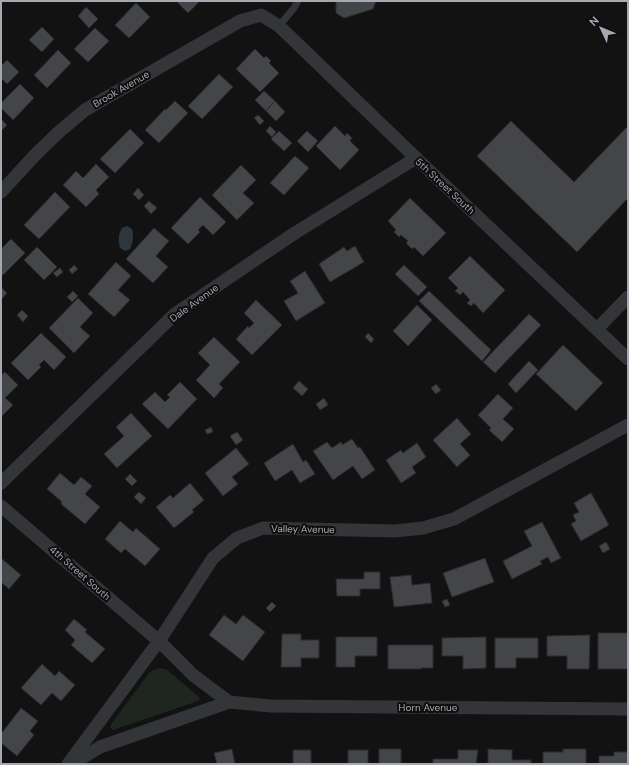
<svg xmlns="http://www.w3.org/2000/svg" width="629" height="765" viewBox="0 0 629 765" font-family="'DM Sans',sans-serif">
<rect width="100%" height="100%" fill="#121213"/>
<!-- green -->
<path fill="#1f251f" d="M158,668L166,669L198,696L200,699L198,701L113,730L110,727L112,723L149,673L153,670Z"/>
<!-- water -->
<path fill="#2f373c" d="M127,226L132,229C134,236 133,242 130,249L125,251L120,248C118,241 118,235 122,228Z"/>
<!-- building -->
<g fill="#444548" stroke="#2c2c2f">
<path d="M176,1H200L188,13Z"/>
<path d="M336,1H376L373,9L344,18L336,13Z"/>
<path d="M136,3L150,17L129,38L115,25Z"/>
<path d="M86,7L98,19L89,28L78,16Z"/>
<path d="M42,27L54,39L42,52L29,40Z"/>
<path d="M95,28L109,41L88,62L74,49Z"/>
<path d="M255,49L264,58L266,56L271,61L269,63L279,73L260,92L236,69Z"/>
<path d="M58,50L71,63L47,88L34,75Z"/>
<path d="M7,60L19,72L7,84L1,78V66Z"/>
<path d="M219,74L233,87L202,119L188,106Z"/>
<path d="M20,84L34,98L13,120L1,108V103Z"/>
<path d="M264,91L275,101L266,111L255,100Z"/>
<path d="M175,101L188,113L159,143L145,130L165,109L166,110Z"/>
<path d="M275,101L285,112L276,121L266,111Z"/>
<path d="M258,115L264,121L260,125L254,118Z"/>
<path d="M1,119L7,125L1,131Z"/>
<path d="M511,121L574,182L628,126V198L577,252L477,156Z"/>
<path d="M270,126L276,132L272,137L266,131Z"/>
<path d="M335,126L345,136L347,133L352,138L350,141L359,150L340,170L316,146Z"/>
<path d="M130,129L144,143L115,173L100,159Z"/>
<path d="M279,131L292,143L284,151L271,139Z"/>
<path d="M307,131L318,141L308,152L297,141Z"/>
<path d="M295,156L309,168L284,195L270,183Z"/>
<path d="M96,164L109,177L96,190L99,194L86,207L63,185L76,171L83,178Z"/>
<path d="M241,165L256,180L243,193L254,203L237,220L212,195Z"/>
<path d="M138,188L144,195L139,200L133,194Z"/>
<path d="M55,192L70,207L39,239L24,225Z"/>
<path d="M200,197L226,222L213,235L203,225L198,230L200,232L188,244L171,228Z"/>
<path d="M410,198L446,233L423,256L414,247L412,249L406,243L408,241L401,235L399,237L394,232L396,230L388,221Z"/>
<path d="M149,201L157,208L151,214L144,206Z"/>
<path d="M154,228L169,241L156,256L168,267L153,283L126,259Z"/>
<path d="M11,239L25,253L3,275L1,274V249Z"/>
<path d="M355,246L364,262L330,282L319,264L344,247L347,251Z"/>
<path d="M37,247L57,267L44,280L24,260Z"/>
<path d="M470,256L505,290L483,313L474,303L471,306L467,303L470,300L463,292L460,295L455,291L458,288L448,278Z"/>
<path d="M116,262L131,276L118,290L130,300L114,317L88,294Z"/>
<path d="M74,265L78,269L72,274L69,270Z"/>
<path d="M404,265L427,287L418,296L395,274Z"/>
<path d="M60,268L63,272L57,277L53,273Z"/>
<path d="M305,271L325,303L296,321L284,301L298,293L290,281Z"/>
<path d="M1,287L7,293L1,300Z"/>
<path d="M73,291L78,296L72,302L67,297Z"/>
<path d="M429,291L491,350L482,361L419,301Z"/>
<path d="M78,298L93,313L80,327L90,336L74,353L49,328Z"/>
<path d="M256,300L282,325L252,355L236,339L248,326L249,328L254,323L244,313Z"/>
<path d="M417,305L432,320L408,346L393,331Z"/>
<path d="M22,310L28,316L23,322L17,315Z"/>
<path d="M529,314L541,325L495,373L483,362Z"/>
<path d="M41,333L66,357L54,370L44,360L39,365L41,367L28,380L11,363Z"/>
<path d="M368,333L374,339L371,343L365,337Z"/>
<path d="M214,337L240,362L219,384L223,388L214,398L196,380L210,365L198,353Z"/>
<path d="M563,345L603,383L576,411L536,374Z"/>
<path d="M529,361L538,370L516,393L508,384Z"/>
<path d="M5,372L18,385L5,398L13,405L1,417V375Z"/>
<path d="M299,381L308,389L302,396L293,388Z"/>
<path d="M180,382L197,399L168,429L142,404L155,392L165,402L170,397L167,395Z"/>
<path d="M436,384L441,390L436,394L431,388Z"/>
<path d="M498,394L513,408L503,419L514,429L502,442L489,430L491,428L478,415Z"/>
<path d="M324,398L328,405L320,410L316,404Z"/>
<path d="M131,413L152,436L117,468L104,454L124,436L116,427Z"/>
<path d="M457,418L471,434L460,444L470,455L457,467L433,440Z"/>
<path d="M211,427L213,432L207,434L205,430Z"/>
<path d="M237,432L243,440L236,445L230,436Z"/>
<path d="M352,439L358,448L360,447L375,470L362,479L353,466L333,480L313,451L327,442L332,448L341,442L342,445Z"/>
<path d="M417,443L426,457L412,467L416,473L401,483L386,460L401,450L403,453Z"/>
<path d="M293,444L303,462L306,460L315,474L300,483L292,470L275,481L264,463Z"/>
<path d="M236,448L249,464L232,477L238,484L223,496L205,473Z"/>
<path d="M60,473L74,485L81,477L92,486L85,494L100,507L85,524L61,504L62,502L47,489Z"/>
<path d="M130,474L137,481L132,486L125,479Z"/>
<path d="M190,483L204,500L192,510L194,512L174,528L156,507L170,495L173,498Z"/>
<path d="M139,492L146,498L141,504L134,497Z"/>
<path d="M591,493L609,525L581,541L571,524L576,521L573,515L579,512L574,503Z"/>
<path d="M120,521L133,532L136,528L160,549L145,566L125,549L121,553L105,539Z"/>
<path d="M542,522L561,558L551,563L548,557L540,561L542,564L512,579L503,561L532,546L524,531Z"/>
<path d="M606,542L610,549L603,553L599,546Z"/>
<path d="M1,558L21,575L9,589L1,582Z"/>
<path d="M485,558L494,582L452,597L443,573Z"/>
<path d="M364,572H380V589H360V596H337L336,579H364Z"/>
<path d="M411,575L412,585L430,583L432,603L394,607L390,577Z"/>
<path d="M447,599L450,605L445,607L442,601Z"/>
<path d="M272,602L276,606L270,612L266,608Z"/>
<path d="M224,615L236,624L243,615L265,632L243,661L209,635Z"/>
<path d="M74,619L87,630L85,632L105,649L92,663L71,645L75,640L65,630Z"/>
<rect x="598" y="633" width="30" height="36"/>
<path d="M282,634H301V640H319V658H301V667H281Z"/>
<path d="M590,635L589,669H567V656H547V636Z"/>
<path d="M336,637H377V656H355V667H336Z"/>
<path d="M486,637V668L463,669V656H442V638Z"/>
<path d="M495,638H538V658H516V668H495Z"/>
<path d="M388,645H433V668H421V669H388Z"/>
<path d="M42,664L55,676L59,671L75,685L61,701L52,693L41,705L21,688Z"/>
<path d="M21,708L38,721L30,731L34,735L17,756L1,743V734Z"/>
<path d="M232,749L235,764H217L214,753Z"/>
<path d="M379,749H401V763L422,764H379Z"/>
<path d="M488,749L512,750V760H531V764H488Z"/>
<path d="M563,749H586V764H543V752H563Z"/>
<path d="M293,750H311V764H274H293Z"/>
<rect x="348" y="750" width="20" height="14"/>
<path d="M458,750H478L476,764H433V759H458Z"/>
<path d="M614,752H628V764H599V756H614Z"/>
</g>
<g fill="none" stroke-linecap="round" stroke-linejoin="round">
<!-- service -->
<path stroke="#333538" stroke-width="7" d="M279,26L294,8L298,1"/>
<!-- minor -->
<g stroke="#333538" stroke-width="13">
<path d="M1,192L35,155L60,131L85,110L240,21L261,15L279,26L416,158L628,359"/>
<path d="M597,329L628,297"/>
<path d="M1,483L175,314L295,233L416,158"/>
<path d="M1,506L159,641L193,675L229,702"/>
<path d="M68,764L159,641L213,558L237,538L263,528L395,531L423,528L454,519L628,425"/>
<path d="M72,764L100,747L229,702L271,706L628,709"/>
</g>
</g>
<g text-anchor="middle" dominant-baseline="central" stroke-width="4" stroke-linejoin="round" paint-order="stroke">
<!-- street labels -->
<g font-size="10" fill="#a5aab2" stroke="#0d0d0e">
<text transform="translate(121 89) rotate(-30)">Brook Avenue</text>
<text transform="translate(445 186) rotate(43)">5th Street South</text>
<text transform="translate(194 303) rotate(-36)">Dale Avenue</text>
<text transform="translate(303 529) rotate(1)">Valley Avenue</text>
<text transform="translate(80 573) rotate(41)">4th Street South</text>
<text x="428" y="707">Horn Avenue</text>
</g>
</g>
<!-- border -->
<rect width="629" height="765" fill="none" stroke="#a5aab2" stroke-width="4"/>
<!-- north arrow -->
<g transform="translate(601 28) rotate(314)" stroke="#0d0d0e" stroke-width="3" paint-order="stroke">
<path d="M0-3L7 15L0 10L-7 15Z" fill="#a5aab2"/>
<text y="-6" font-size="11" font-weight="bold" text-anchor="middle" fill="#a5aab2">N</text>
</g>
</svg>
